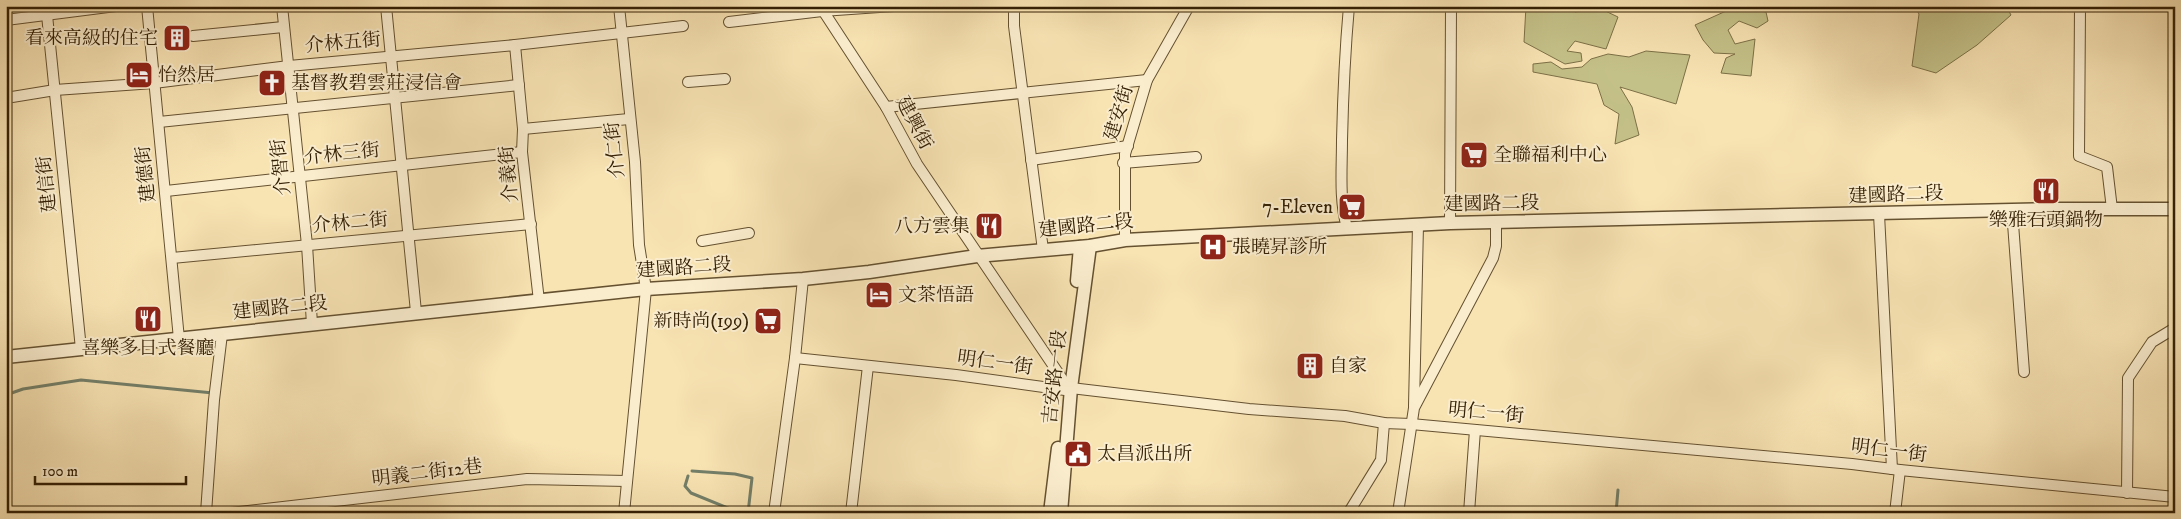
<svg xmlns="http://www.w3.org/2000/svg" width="2181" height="519" viewBox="0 0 2181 519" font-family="'IM FELL DW Pica','Noto Serif TC',serif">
<rect width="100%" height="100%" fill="#f8e3b3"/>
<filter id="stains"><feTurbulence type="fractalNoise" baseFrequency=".004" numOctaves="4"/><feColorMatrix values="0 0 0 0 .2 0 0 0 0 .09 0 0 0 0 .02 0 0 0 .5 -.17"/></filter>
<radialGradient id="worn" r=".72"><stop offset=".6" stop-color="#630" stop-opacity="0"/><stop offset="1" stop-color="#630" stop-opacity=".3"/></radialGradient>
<!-- green -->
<g fill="#c4c188" stroke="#7c7046">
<path d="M1526,6H1582L1575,12L1599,8L1618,17L1606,49L1575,41L1567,51L1581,53L1582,61L1565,64L1524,42Z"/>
<path d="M1914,6H2006L2011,15L1977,45L1936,73L1912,66L1919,14Z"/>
<path d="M1735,7L1766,12L1768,21L1757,28L1739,21L1728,30L1735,44L1755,39L1751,76L1721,73L1726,58L1735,54L1714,53L1703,40L1695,25Z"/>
<path d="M1646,51L1690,55L1676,104L1620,87L1632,107L1639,135L1615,144L1619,114L1604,105L1597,84L1533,72V64L1551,62L1562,69L1582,67L1591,59L1608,54L1629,57Z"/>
</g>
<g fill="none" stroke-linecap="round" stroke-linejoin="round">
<!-- stream -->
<g stroke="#737f69" stroke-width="3">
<path d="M6,395L23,389L81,380L213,393"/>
<path d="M692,471L735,474L752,478L748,513"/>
<path d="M688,476L685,486L691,493L740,513"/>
<path d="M1616,513L1618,490"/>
</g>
<defs>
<g id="minor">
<path d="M147,6L179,339"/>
<path d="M282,6L307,245L312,324"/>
<path d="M386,6L416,312"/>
<path d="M619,6L635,162L639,245L646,289L624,513"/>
<path d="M820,6L886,107L917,164L1065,383"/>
<path d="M1014,6V26L1043,250"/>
<path d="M2080,6L2079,156L2107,167L2112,209"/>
<path d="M47,15L81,349"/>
<path d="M6,20L116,6"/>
<path d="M729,22L822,11L894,6"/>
<path d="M193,36L283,27"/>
<path d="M515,45L523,129L522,152L539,301"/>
<path d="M688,82L725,79"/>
<path d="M6,98L55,90L154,83L289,66L515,45L683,26"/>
<path d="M886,107L1147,80"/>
<path d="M159,122L519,85"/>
<path d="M523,129L629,119"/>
<path d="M1031,160L1128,146"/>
<path d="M1123,163L1196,157"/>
<path d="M166,191L522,152"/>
<path d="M2012,210L2024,372"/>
<path d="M1879,214L1892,469"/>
<path d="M1450,223L1451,6"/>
<path d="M1347,228C1339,200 1342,169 1342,140C1343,95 1345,51 1349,6"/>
<path d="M1125,240V154L1147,80L1189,6"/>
<path d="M702,241L749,233"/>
<path d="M172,258L531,224"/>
<path d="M795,358L956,375L1065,390L1071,388L1249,409L1345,416L1384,423L1411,424L1852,464L1900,470L2175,497"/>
<path d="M1414,406L1418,225"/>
<path d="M2127,493L2128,378L2152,342L2175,328"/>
<path d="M1349,512L1381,460L1384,423"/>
<path d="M206,513L214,400L222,334"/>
<path d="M231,513L527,479L627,481"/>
<path d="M774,513L795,358L803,279"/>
<path d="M851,513L868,366"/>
<path d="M1398,513L1414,408L1493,258L1496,246V223"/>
<path d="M1469,513L1475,430"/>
<path d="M1895,513L1900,470"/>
</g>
<g id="tertiary">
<path d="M1077,281L1080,247"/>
<path d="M6,357L646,289L803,279L869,272L977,256L1090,246L1125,240L1450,223L2052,209H2175"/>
<path d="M1050,513L1058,448"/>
<path d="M1061,513L1071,388L1090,246"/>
</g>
</defs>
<!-- minor casing -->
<use href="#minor" stroke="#655130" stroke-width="12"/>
<!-- tertiary casing -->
<use href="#tertiary" stroke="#655130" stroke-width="15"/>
<!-- minor -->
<use href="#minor" stroke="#faedce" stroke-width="10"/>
<!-- tertiary -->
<use href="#tertiary" stroke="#faedce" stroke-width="12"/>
</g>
<!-- icons -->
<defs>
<symbol id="building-square" viewBox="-11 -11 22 22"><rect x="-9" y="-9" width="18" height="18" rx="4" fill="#8f2418" stroke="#faedce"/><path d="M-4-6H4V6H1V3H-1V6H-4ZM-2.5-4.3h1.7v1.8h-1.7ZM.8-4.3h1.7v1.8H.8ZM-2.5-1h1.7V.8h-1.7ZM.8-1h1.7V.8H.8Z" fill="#fff"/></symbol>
<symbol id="hotel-square" viewBox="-11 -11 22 22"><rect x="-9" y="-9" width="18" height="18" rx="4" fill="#8f2418" stroke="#faedce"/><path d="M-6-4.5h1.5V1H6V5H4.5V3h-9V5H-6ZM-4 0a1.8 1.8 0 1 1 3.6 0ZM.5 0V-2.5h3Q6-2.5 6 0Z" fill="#fff"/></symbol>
<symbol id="church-square" viewBox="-11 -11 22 22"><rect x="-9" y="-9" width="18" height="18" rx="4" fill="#8f2418" stroke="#faedce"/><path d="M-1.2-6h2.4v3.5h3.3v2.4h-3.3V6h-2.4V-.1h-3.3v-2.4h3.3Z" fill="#fff"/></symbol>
<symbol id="supermarket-square" viewBox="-11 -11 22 22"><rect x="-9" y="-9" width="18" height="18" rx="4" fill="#8f2418" stroke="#faedce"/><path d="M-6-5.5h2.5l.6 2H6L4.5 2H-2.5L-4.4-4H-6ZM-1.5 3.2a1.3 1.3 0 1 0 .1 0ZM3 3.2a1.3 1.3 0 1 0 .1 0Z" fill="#fff"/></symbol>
<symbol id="restaurant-square" viewBox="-11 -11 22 22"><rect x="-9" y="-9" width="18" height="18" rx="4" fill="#8f2418" stroke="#faedce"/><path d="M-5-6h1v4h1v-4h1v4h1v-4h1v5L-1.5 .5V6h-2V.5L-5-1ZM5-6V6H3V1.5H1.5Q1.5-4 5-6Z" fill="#fff"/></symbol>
<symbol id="hospital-square" viewBox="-11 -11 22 22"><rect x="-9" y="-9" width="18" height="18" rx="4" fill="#8f2418" stroke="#faedce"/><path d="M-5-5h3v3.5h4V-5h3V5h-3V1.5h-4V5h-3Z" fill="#fff"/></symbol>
<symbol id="civic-square" viewBox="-11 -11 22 22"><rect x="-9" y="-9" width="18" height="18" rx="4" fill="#8f2418" stroke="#faedce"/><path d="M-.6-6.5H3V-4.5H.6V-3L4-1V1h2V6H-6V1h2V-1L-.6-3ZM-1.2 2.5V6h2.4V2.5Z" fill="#fff"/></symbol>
</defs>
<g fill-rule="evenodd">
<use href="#building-square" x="161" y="22" width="32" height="32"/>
<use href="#hotel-square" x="123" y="59" width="32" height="32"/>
<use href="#church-square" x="256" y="67" width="32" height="32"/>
<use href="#supermarket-square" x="1458" y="139" width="32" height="32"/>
<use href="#restaurant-square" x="2030" y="175" width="32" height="32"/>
<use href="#supermarket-square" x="1336" y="191" width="32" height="32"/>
<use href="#restaurant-square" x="973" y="210" width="32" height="32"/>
<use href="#hospital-square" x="1197" y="231" width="32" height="32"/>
<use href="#hotel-square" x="863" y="279" width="32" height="32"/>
<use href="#restaurant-square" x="132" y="303" width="32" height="32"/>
<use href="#supermarket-square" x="752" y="305" width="32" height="32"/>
<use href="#building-square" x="1294" y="350" width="32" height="32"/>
<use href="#civic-square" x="1062" y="438" width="32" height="32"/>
</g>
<g text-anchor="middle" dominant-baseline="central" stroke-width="4" stroke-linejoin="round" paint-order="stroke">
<!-- poi labels -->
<g font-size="19" fill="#342005" stroke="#faedce" text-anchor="start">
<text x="158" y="38" text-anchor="end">看來高級的住宅</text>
<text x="158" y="75">怡然居</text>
<text x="291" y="83">基督教碧雲莊浸信會</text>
<text x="1493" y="155">全聯福利中心</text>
<text x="1333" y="207" text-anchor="end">7-Eleven</text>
<text x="2046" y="220" text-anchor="middle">樂雅石頭鍋物</text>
<text x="970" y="226" text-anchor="end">八方雲集</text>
<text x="1232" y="247">張曉昇診所</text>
<text x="898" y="295">文茶悟語</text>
<text x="749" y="321" text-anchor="end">新時尚(199)</text>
<text x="148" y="348" text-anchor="middle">喜樂多日式餐廳</text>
<text x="1329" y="366">自家</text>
<text x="1097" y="454">太昌派出所</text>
</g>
<!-- street labels -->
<g font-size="19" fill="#342005" stroke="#faedce">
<text transform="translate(343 43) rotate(-5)">介林五街</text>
<text transform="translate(1119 113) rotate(-73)">建安街</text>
<text transform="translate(914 123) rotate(62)">建興街</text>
<text transform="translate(615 150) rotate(-96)">介仁街</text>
<text transform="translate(342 154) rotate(-6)">介林三街</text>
<text transform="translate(281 167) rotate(-96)">介智街</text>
<text transform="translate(146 174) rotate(-96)">建德街</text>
<text transform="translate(509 174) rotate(-95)">介義街</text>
<text transform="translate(47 184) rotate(-96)">建信街</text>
<text transform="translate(1896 195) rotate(-2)">建國路二段</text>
<text transform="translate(1492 204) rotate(-1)">建國路二段</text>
<text transform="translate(350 223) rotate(-5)">介林二街</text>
<text transform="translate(1086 226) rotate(-6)">建國路二段</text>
<text transform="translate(684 268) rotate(-4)">建國路二段</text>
<text transform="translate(280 308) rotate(-6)">建國路二段</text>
<text transform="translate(995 363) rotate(8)">明仁一街</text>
<text transform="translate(1055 377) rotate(-84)">吉安路一段</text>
<text transform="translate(1486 413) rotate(5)">明仁一街</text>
<text transform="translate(1889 451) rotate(7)">明仁一街</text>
<text transform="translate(427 473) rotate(-7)">明義二街12巷</text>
</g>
</g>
<!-- margin -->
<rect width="2181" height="519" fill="none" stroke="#f8e3b3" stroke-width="25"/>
<rect x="8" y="8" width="2166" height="504" fill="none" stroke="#342005" stroke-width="2.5"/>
<rect x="12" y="12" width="2156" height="494" fill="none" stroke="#342005"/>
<!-- scale -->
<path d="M35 476v8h151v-8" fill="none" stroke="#342005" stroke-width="2.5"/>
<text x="42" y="476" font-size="15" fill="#342005" stroke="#faedce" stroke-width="4" paint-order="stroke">100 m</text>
<rect width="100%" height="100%" filter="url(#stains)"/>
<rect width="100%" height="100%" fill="url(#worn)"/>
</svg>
